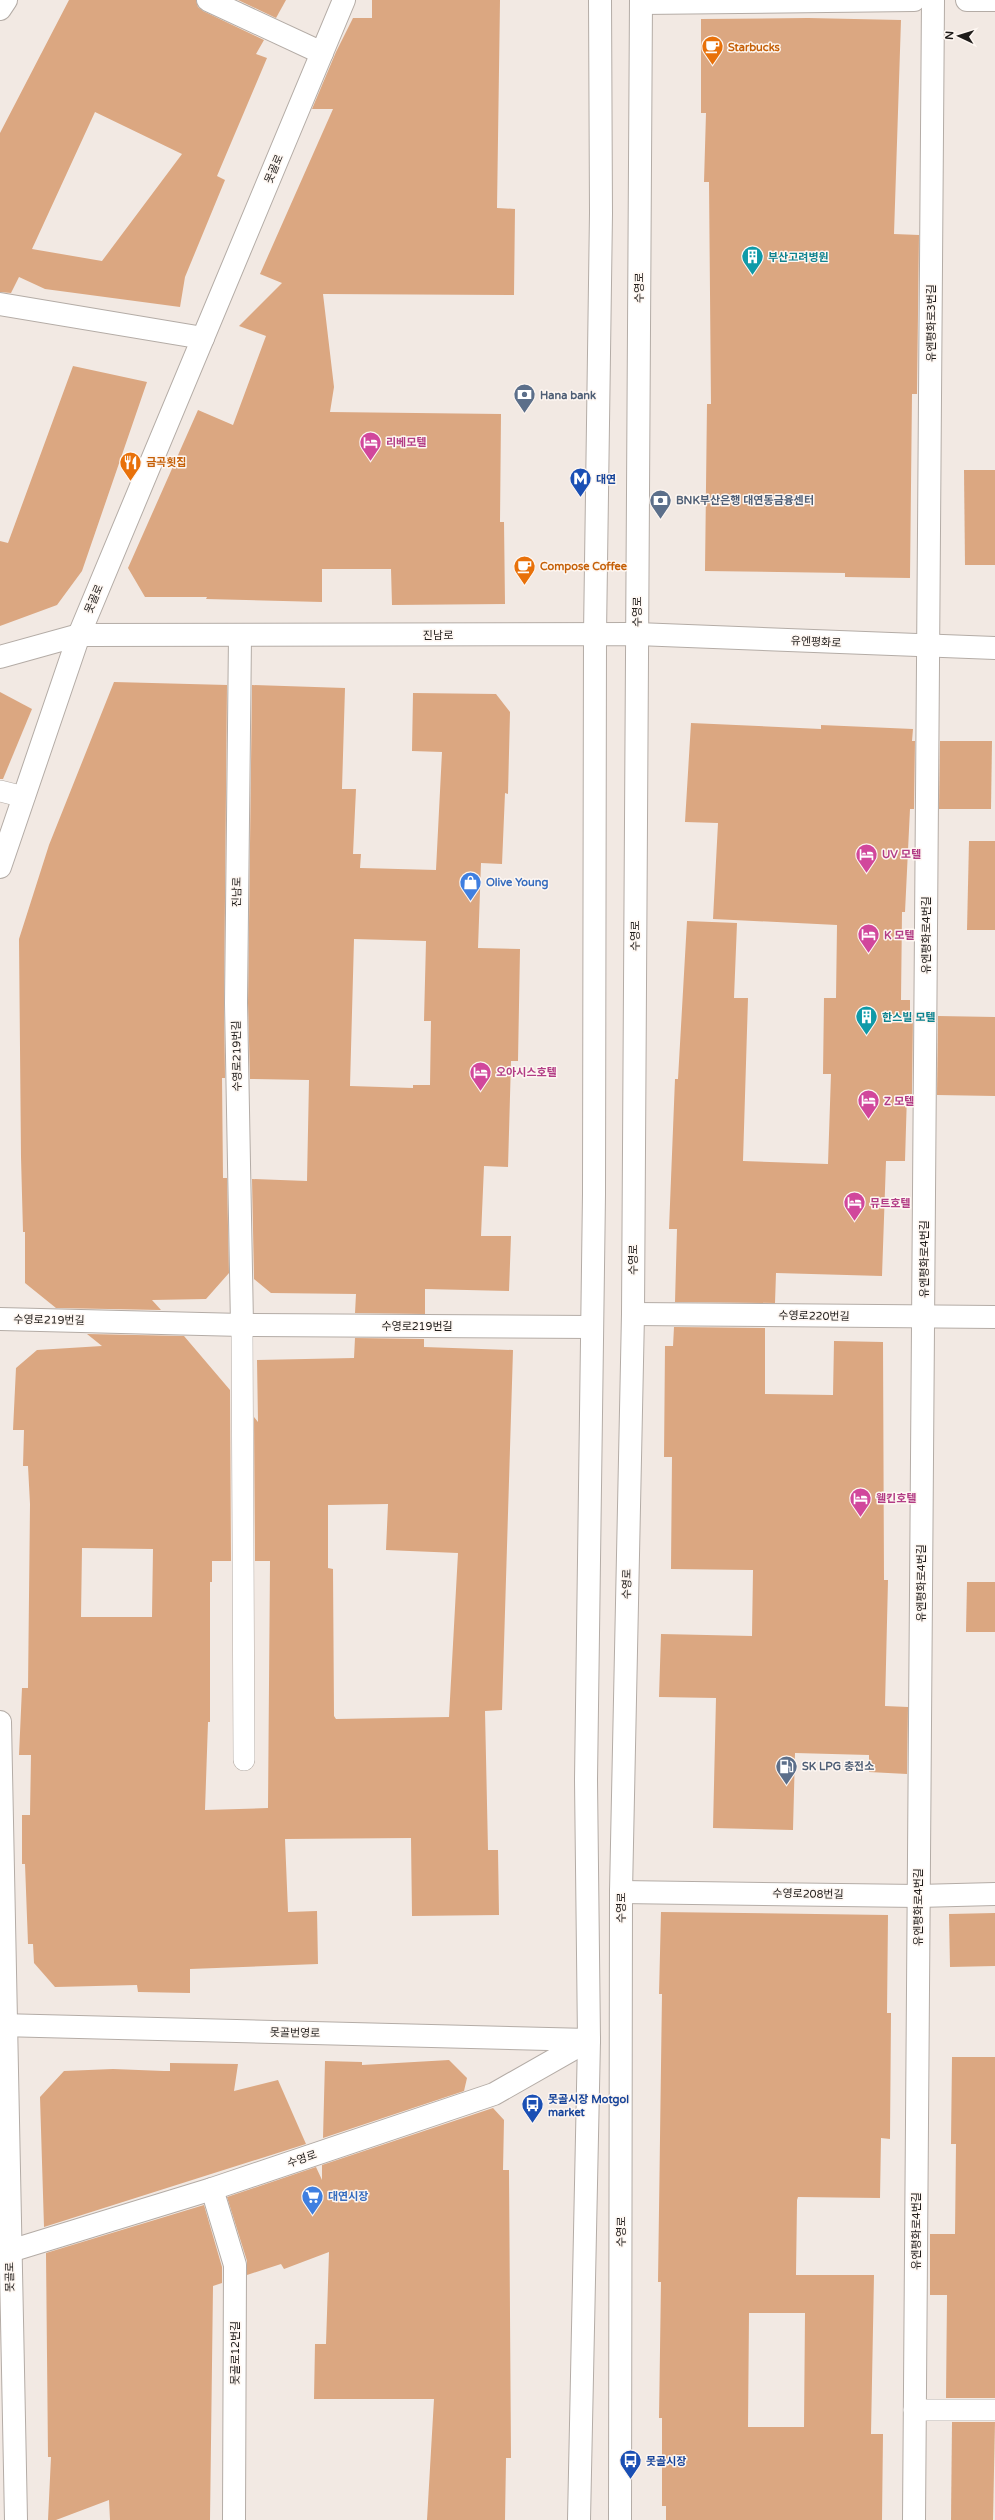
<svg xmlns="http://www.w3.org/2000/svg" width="995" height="2520" viewBox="0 0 995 2520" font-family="'Varela Round','Noto Sans KR',sans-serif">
<rect width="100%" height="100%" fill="#f2e9e3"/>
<!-- building -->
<g fill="#dba781" fill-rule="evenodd">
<path d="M69,0H196L198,7L203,11L264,40L256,54L267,58L217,176L225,180L185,277L180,307L45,289L19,277L11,293L0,292V133ZM95,112L182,154L102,261L32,249Z"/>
<path d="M238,0H286L276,18Z"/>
<path d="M372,0H500L497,208L515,209L514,295L323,294L334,387L330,412L501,414L500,522H504L505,604L392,605L391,569H322V602L206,599L207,597H145L128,568L198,410L233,425L266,336L239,326L282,283L260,274L333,109H312L336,52L353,18H372Z"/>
<path d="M808,18L901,20L894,234L919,235L917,394H912L910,578L845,577V573L705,571L707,404H711L709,182H704L706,113H701V19Z"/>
<path d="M73,366L147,382L82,571L57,605L0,626V541L8,543Z"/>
<path d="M964,470H995V565H965Z"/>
<path d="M114,682L227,685L224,1003L225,1078H222L223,1178H227L229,1273L206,1299L152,1300L161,1310L56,1308L25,1283V1232H23L21,1157L19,939L49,845Z"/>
<path d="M252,685L345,688L342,789H356L353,854H361L360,868L436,870L442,752L412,751L413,693L496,694L510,712L508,794L505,793L502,864L481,863L478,948L520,949L518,1061H511L508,1167L484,1166L481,1236H511L509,1291L425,1289V1314L355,1313L356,1294L271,1293L254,1279L252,1179L307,1181L309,1080L250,1079L248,1003ZM354,939L426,941L424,1021H431L430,1085H413V1088L350,1086Z"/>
<path d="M0,692L32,709L3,779H0Z"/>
<path d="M691,723L821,729V725L913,729L912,741H915L914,809H910L905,912H902L901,1000H910V1015H913L912,1094H907L905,1161H886L882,1276L776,1273L775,1303L675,1302L677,1229H669L675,1079H678L687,921L737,923L734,998H748L743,1161L828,1164L831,1074H823L824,998H836L837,925L713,919L718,823L685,822Z"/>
<path d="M940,741H992L991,809H939Z"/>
<path d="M969,841H995V930H967Z"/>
<path d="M938,1016L995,1017V1096L937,1095Z"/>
<path d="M674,1327L765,1328V1394L833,1395L834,1341L883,1342L884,1580H888L885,1706L908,1707L907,1774L869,1772V1755L795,1753L793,1830L713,1828L716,1698L659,1697L661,1634L752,1636L753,1570L671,1569L672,1457H664L665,1346H673Z"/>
<path d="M87,1334L184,1336L230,1390L231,1561H212V1582H210V1722H208L205,1810L268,1808L270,1561H255L254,1417L258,1422L257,1360L354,1358L355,1338L424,1339V1347L513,1350L502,1710L485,1711L488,1850H498L499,1915L412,1916L411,1838L285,1839L288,1912L317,1911L318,1964L190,1969V1993L138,1992L137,1985L55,1987L34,1963L33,1944H28L25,1864H22V1815H30L31,1755H19L22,1688H28L30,1504L28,1466H23L24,1430H13L16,1368L37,1350L102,1346ZM388,1504L386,1550L458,1553L449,1717L336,1719L334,1716L333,1569L328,1568V1505ZM82,1548L153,1549L152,1617H81Z"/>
<path d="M967,1582H995V1632H966Z"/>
<path d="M661,1912L888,1915L887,2013H891L890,2139L881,2138L880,2198L798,2197L797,2200L796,2275H874L871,2434H883L882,2520H666V2506H662V2418H659L661,2282H658L662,1994H659ZM749,2313H805L804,2427H748Z"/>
<path d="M995,1913V1966L950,1967L949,1914Z"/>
<path d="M952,2057H995V2398H946L947,2295H930V2234H955L956,2144H951Z"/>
<path d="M449,2060L467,2078L464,2091L323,2138L325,2061L362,2062V2065Z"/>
<path d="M170,2063L238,2064L234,2091L278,2080L306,2144L44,2227L40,2097L64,2071L113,2069L164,2071H170Z"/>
<path d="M493,2108L504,2120L503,2170H509L511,2458H506L505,2520H427L434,2399H314L315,2344H326L329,2252L284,2269L281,2264L247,2275V2261L227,2197L316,2167L322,2180V2165Z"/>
<path d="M204,2205L222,2267V2283L213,2286L210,2520H110L109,2500L56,2520H48L51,2457H48L46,2253Z"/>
<path d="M952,2422H995L993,2520H951Z"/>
</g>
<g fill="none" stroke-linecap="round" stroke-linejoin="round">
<defs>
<g id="lane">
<path d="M0,791L24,797"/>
<path d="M242,1325L244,1760"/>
<path d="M914,2410H995"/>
</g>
<g id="street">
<path d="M208,0L322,53"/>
<path d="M967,0H995"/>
<path d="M641,3L914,0"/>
<path d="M0,9L6,0"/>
<path d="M0,304L203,338"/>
<path d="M240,636L236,1003L242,1325"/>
<path d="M633,1314L995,1317"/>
<path d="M0,1319L242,1325L592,1327"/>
<path d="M621,1892L918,1896L995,1894"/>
<path d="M212,2189L235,2265L234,2520"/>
<path d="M10,2251L212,2189L494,2094L589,2040"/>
<path d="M914,2520L933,0"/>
</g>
<g id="secondary">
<path d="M0,657L79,635L637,634L995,648"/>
<path d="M0,867L79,635L344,0"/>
<path d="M0,1722L16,2520"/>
<path d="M0,2025L589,2040"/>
<path d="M579,2520L589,2040L586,1780L594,1194L595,634L601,213L600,0"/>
<path d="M620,2520L621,1892L633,1314L641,0"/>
</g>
</defs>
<!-- lane casing -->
<use href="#lane" stroke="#b4aca6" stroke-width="22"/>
<!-- street casing -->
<use href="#street" stroke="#b4aca6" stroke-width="24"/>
<!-- secondary casing -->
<use href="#secondary" stroke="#b4aca6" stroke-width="24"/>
<!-- lane -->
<use href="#lane" stroke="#fff" stroke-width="21"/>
<!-- street -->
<use href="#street" stroke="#fff" stroke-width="22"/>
<!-- secondary -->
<use href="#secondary" stroke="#fff" stroke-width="22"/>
</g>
<!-- icons -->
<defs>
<symbol id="cafe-pin" viewBox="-11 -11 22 30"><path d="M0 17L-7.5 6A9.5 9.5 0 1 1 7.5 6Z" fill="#e8710a" stroke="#fef7f2"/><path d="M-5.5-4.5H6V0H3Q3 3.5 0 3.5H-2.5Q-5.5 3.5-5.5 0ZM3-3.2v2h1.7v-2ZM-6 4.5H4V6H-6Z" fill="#fff"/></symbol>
<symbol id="building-pin" viewBox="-11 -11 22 30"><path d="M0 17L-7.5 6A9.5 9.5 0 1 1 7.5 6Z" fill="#0f9aa8" stroke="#fef7f2"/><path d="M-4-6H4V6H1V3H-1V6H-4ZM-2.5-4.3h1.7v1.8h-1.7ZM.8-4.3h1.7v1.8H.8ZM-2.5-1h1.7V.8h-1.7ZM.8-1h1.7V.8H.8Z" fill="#fff"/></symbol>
<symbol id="bank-pin" viewBox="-11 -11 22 30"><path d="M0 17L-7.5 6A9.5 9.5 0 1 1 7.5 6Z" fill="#5c6f8a" stroke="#fef7f2"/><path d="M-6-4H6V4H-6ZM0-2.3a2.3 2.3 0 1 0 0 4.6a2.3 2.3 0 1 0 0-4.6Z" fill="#fff"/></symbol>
<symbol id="hotel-pin" viewBox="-11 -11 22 30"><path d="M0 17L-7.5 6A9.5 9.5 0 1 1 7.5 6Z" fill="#d1479c" stroke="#fef7f2"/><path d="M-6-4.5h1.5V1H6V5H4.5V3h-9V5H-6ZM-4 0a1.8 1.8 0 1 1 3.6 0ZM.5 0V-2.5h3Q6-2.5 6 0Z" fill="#fff"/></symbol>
<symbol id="restaurant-pin" viewBox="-11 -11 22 30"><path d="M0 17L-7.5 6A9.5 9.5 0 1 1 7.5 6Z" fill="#e8710a" stroke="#fef7f2"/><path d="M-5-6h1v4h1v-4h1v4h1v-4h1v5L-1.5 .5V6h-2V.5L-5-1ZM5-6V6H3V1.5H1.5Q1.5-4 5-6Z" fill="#fff"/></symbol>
<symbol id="metro-pin" viewBox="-11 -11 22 30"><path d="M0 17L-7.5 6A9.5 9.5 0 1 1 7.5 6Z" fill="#1a4fb4" stroke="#fef7f2"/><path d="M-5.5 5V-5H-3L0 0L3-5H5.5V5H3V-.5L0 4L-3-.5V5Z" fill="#fff"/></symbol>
<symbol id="shop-pin" viewBox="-11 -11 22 30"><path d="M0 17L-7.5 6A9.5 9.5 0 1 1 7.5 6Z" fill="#3f7fe0" stroke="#fef7f2"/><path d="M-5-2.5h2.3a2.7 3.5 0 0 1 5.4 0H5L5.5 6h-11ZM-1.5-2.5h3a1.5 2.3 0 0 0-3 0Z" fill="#fff"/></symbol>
<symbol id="fuel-pin" viewBox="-11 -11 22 30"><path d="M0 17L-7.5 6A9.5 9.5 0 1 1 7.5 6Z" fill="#5c6f8a" stroke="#fef7f2"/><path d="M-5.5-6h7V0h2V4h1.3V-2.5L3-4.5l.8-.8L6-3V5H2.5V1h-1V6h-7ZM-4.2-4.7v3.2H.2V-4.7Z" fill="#fff"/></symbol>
<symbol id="bus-pin" viewBox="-11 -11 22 30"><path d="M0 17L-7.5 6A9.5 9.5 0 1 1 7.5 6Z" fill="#1a4fb4" stroke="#fef7f2"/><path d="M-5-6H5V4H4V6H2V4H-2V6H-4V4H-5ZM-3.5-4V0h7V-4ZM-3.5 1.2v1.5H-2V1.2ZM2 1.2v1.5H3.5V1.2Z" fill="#fff"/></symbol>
<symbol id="supermarket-pin" viewBox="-11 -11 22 30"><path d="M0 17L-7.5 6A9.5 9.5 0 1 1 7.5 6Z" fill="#3f7fe0" stroke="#fef7f2"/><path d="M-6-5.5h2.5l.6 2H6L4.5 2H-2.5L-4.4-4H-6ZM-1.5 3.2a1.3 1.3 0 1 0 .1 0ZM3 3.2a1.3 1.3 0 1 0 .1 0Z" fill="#fff"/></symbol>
</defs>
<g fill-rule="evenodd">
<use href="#cafe-pin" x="700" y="34" width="25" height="34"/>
<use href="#building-pin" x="740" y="244" width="25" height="34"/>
<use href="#bank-pin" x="512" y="382" width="25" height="34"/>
<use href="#hotel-pin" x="358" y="430" width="25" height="34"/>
<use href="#restaurant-pin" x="118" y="450" width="25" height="34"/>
<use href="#metro-pin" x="568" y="466" width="25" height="34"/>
<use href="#bank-pin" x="648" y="488" width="25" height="34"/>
<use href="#cafe-pin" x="512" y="554" width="25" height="34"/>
<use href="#hotel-pin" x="854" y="842" width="25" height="34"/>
<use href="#shop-pin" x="458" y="870" width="25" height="34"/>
<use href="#hotel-pin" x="856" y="922" width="25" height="34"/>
<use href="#building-pin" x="854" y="1004" width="25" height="34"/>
<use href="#hotel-pin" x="468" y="1060" width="25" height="34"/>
<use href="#hotel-pin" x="856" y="1088" width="25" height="34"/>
<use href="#hotel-pin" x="842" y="1190" width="25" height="34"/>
<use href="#hotel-pin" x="848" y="1486" width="25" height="34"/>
<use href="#fuel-pin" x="774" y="1754" width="25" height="34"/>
<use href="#bus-pin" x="520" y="2092" width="25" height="34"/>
<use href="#supermarket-pin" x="300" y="2184" width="25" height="34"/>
<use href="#bus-pin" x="618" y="2448" width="25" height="34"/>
</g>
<g text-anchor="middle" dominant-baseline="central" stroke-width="3" stroke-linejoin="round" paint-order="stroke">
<!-- food labels -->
<g font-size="11" font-weight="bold" fill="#c56008" stroke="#fef7f2" text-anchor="start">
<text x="728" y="47">Starbucks</text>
<text x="146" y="462">금곡횟집</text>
<text x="540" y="566">Compose Coffee</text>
</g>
<!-- street labels -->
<g font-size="11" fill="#1f1c1a" stroke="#fef7f2">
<text transform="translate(274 169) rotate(-67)">못골로</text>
<text transform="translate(639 288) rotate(-90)">수영로</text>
<text transform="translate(931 323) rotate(-90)">유엔평화로3번길</text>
<text transform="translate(94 599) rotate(-67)">못골로</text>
<text transform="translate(637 612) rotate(-90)">수영로</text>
<text x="438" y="635">진남로</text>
<text transform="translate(816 642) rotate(3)">유엔평화로</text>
<text transform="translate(237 892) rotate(-89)">진남로</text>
<text transform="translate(926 935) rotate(-90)">유엔평화로4번길</text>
<text transform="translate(635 936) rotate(-90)">수영로</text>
<text transform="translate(237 1056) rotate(-91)">수영로219번길</text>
<text transform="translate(924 1259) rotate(-90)">유엔평화로4번길</text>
<text transform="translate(633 1260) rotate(-90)">수영로</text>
<text transform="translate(814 1316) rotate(1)">수영로220번길</text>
<text transform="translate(49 1320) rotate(1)">수영로219번길</text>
<text x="417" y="1326">수영로219번길</text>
<text transform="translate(921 1583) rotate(-90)">유엔평화로4번길</text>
<text transform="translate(627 1584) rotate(-89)">수영로</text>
<text transform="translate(808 1894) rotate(1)">수영로208번길</text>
<text transform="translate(918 1907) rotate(-90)">유엔평화로4번길</text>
<text transform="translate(621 1908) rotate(-90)">수영로</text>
<text transform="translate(295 2033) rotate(1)">못골번영로</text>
<text transform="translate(302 2159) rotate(-19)">수영로</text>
<text transform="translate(916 2231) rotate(-90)">유엔평화로4번길</text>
<text transform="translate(621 2232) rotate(-90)">수영로</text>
<text transform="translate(10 2277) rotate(-91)">못골로</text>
<text transform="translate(235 2353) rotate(-90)">못골로12번길</text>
</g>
<!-- culture labels -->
<g font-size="11" font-weight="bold" fill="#0d838f" stroke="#fef7f2" text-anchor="start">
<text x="768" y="257">부산고려병원</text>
<text x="882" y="1017">한스빌 모텔</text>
</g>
<!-- service labels -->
<g font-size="11" font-weight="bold" fill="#4e5e75" stroke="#fef7f2" text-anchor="start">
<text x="540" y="395">Hana bank</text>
<text x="676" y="500">BNK부산은행 대연동금융센터</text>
<text x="802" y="1766">SK LPG 충전소</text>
</g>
<!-- hotel labels -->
<g font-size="11" font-weight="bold" fill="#b23c85" stroke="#fef7f2" text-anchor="start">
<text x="386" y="442">리베모텔</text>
<text x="882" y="854">UV 모텔</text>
<text x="884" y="935">K 모텔</text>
<text x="496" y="1072">오아시스호텔</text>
<text x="884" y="1101">Z 모텔</text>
<text x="870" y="1203">뮤트호텔</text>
<text x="876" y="1498">웰킨호텔</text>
</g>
<!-- transit labels -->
<g font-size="11" font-weight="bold" fill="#164399" stroke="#fef7f2" text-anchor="start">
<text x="596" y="479">대연</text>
<text x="548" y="2099">못골시장 Motgol<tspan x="548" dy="13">market</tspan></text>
<text x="646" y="2461">못골시장</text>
</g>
<!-- shop labels -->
<g font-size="11" font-weight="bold" fill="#366cbe" stroke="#fef7f2" text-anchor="start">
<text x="486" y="882">Olive Young</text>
<text x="328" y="2196">대연시장</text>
</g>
</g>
<!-- north arrow -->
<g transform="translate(959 36) rotate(274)" stroke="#fef7f2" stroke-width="3" paint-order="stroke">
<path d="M0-3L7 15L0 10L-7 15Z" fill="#1f1c1a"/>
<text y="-6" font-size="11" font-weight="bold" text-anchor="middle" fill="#1f1c1a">N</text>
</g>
</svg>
